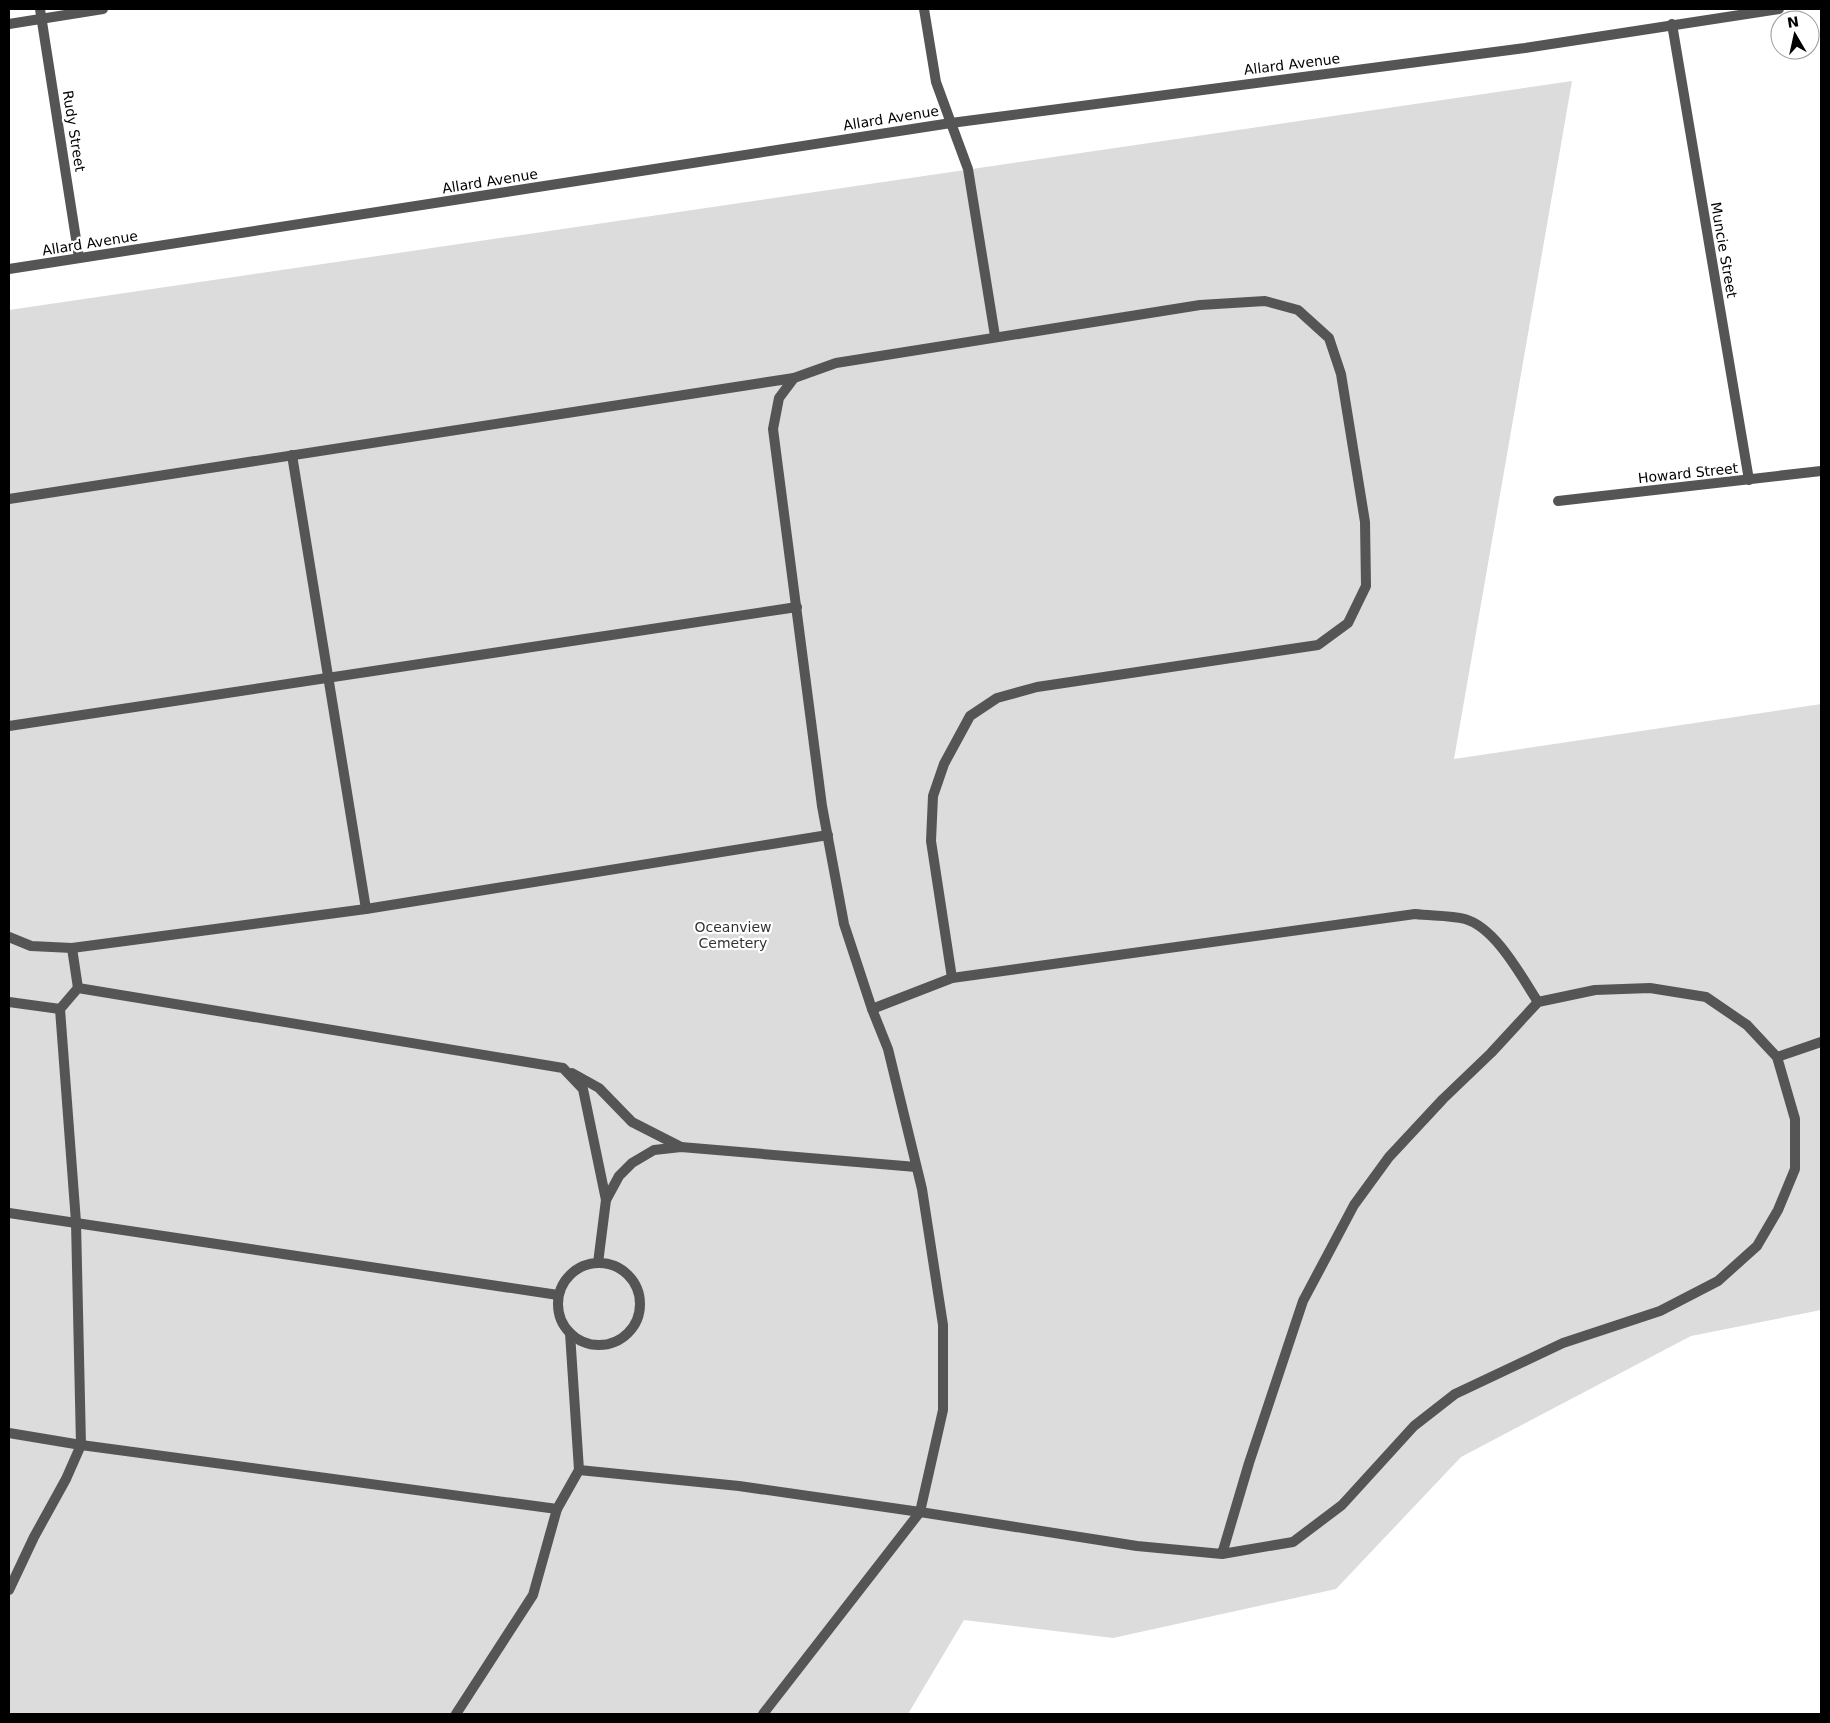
<svg xmlns="http://www.w3.org/2000/svg" width="1830" height="1723" viewBox="0 0 1830 1723" font-family="'DejaVu Sans',sans-serif">
<rect width="100%" height="100%" fill="#fff"/>
<!-- green -->
<path fill="#dcdcdc" d="M1572,81L1454,759L1821,704V1310L1691,1336L1461,1457L1336,1589L1113,1638L964,1620L908,1714H9V310Z"/>
<g fill="none" stroke-linecap="round" stroke-linejoin="round">
<!-- service -->
<g stroke="#555" stroke-width="10">
<path d="M9,24L103,9"/>
<path d="M951,123L968,169L995,336"/>
<path d="M292,455L366,909"/>
<path d="M9,499L794,378"/>
<path d="M9,726L797,607"/>
<path d="M9,937L31,946L72,948L366,909L828,835"/>
<path d="M72,948L78,988"/>
<path d="M9,1002L60,1009"/>
<path d="M872,1009L952,978L1415,914C1431,916 1450,915 1465,919C1496,928 1521,976 1538,1002"/>
<path d="M1777,1057L1821,1042"/>
<path d="M572,1073L599,1088L632,1122L681,1147"/>
<path d="M9,1213L558,1295"/>
<path d="M598,1263L606,1200L619,1176L632,1163L654,1150L681,1147L916,1167"/>
<circle cx="599" cy="1304" r="41"/>
<path d="M9,1433L81,1445L557,1509"/>
<path d="M579,1470L739,1486L920,1512L1137,1546L1222,1554L1293,1542L1342,1505L1414,1426L1455,1394L1563,1343L1660,1311L1718,1281L1757,1246L1778,1210L1795,1169V1119L1777,1057L1747,1025L1706,997L1650,988L1595,990L1538,1002L1491,1053L1443,1099L1389,1157L1354,1205L1303,1301L1249,1463L1222,1554"/>
<path d="M9,1590L34,1537L66,1479L81,1445L76,1222L60,1009L78,988L563,1068L583,1089L606,1200"/>
<path d="M456,1714L533,1595L557,1509L579,1470L570,1333"/>
<path d="M763,1714L920,1512L943,1410V1325L922,1189L888,1049L872,1009L844,924L822,806L773,429L779,398L794,378L836,363L1200,305L1265,301L1298,310L1329,338L1341,374L1365,522L1366,586L1348,623L1318,645L1037,687L997,698L970,716L944,764L933,796L931,841L952,978"/>
</g>
<!-- minor -->
<g stroke="#555" stroke-width="10">
<path d="M40,9L79,258"/>
<path d="M924,9L936,82L951,123"/>
<path d="M1672,24L1749,480"/>
<path d="M9,269L951,123L1525,48L1779,9"/>
<path d="M1558,501L1821,471"/>
</g>
</g>
<g text-anchor="middle" dominant-baseline="central" stroke-width="4.5" stroke-linejoin="round" paint-order="stroke">
<!-- street labels -->
<g font-size="14" fill="#000" stroke="#fff">
<text transform="translate(1292 64) rotate(-7)">Allard Avenue</text>
<text transform="translate(891 118) rotate(-9)">Allard Avenue</text>
<text transform="translate(74 131) rotate(81)">Rudy Street</text>
<text transform="translate(490 181) rotate(-9)">Allard Avenue</text>
<text transform="translate(90 243) rotate(-9)">Allard Avenue</text>
<text transform="translate(1724 250) rotate(80)">Muncie Street</text>
<text transform="translate(1688 473) rotate(-6)">Howard Street</text>
</g>
<!-- park labels -->
<g font-size="14" fill="#333" stroke="#fff">
<text x="733" y="927">Oceanview<tspan x="733" dy="16">Cemetery</tspan></text>
</g>
</g>
<!-- border -->
<rect width="1830" height="1723" fill="none" stroke="#000000" stroke-width="20"/>
<!-- north arrow -->
<g transform="translate(1795 35) rotate(351)"><circle r="24" fill="#ffffff" stroke="#999999"/>
<path d="M0-4L9 19L0 12L-9 19Z" fill="#000000"/>
<text y="-8" font-size="14" font-weight="bold" text-anchor="middle" fill="#000000">N</text>
</g>
</svg>
